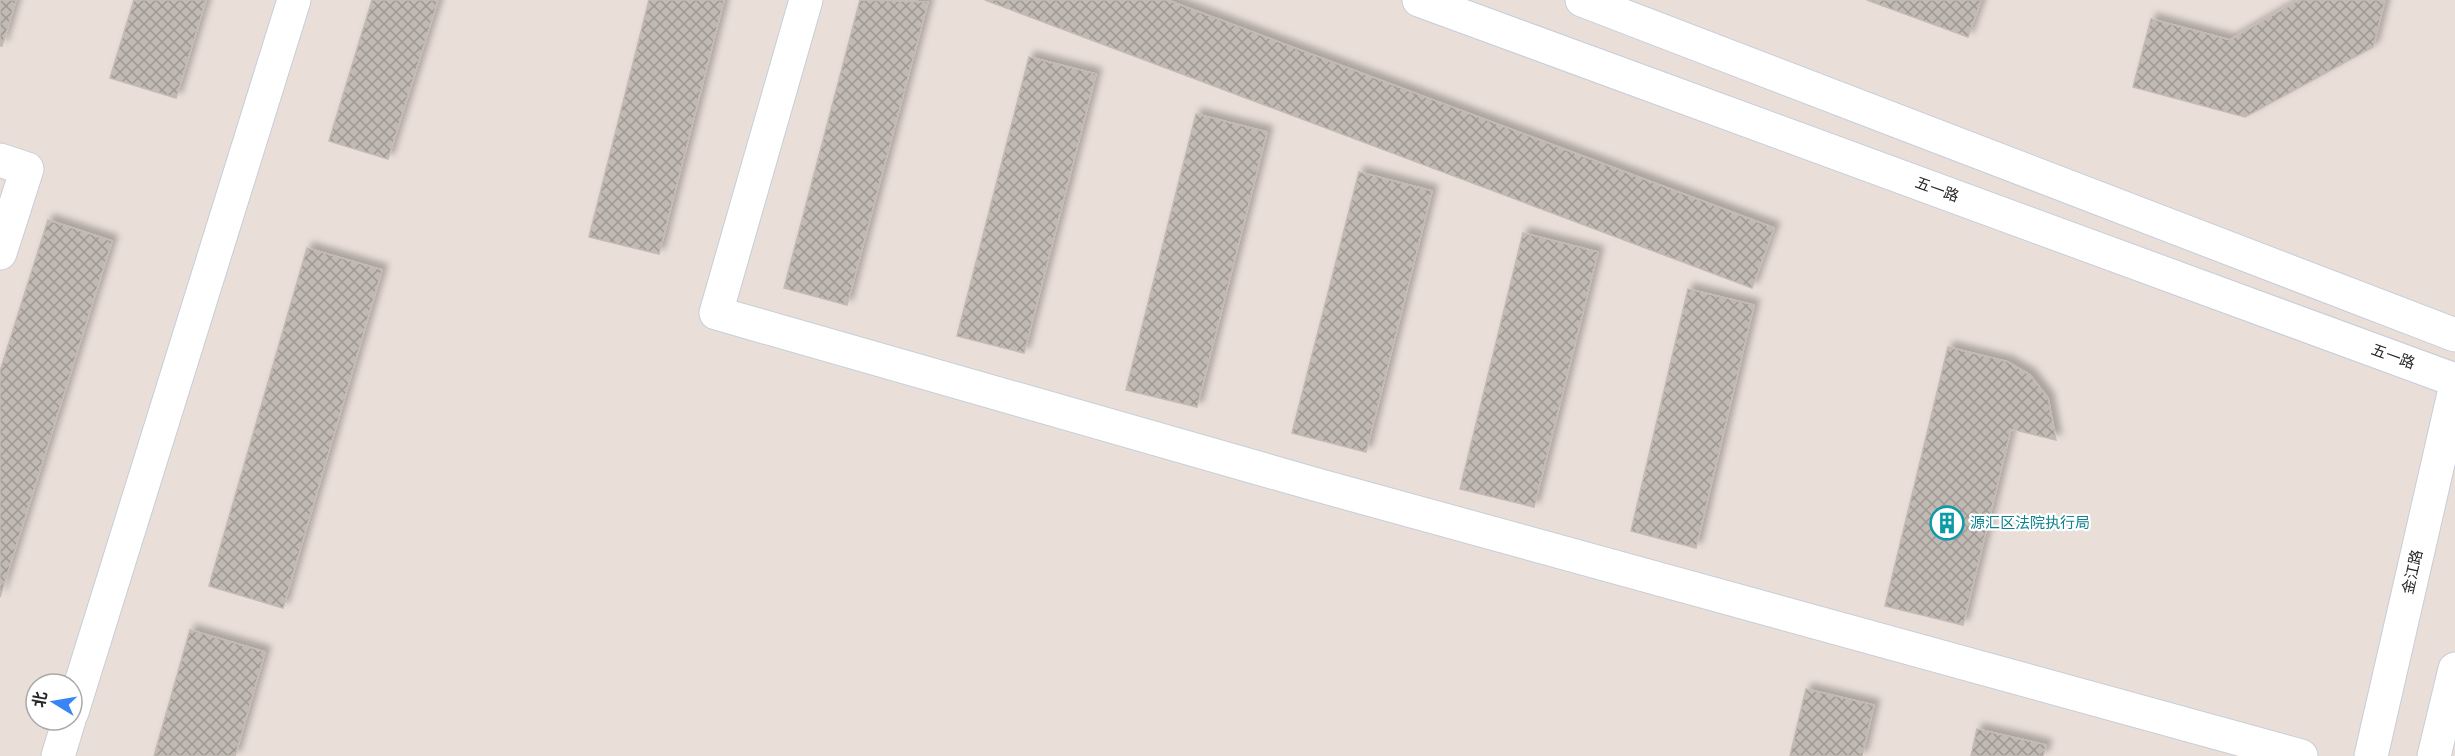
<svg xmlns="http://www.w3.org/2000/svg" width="2455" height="756" viewBox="0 0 2455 756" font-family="'Source Sans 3','Noto Sans SC',sans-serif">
<defs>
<pattern id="building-cross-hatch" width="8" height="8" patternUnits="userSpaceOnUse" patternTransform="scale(1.5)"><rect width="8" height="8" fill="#c1bab4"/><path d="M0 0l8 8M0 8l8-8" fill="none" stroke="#9d9792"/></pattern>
<filter id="shadow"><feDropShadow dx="5.5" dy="-5.5" stdDeviation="3" flood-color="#0004"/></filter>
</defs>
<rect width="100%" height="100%" fill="#e9ded8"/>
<!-- building -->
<g fill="url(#building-cross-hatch)" stroke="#c4bab2" stroke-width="1.5" filter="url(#shadow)">
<path d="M0,0H16L2,46H0Z"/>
<path d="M134,0H206L176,98L110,78Z"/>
<path d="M372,0H438L388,159L329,141Z"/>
<path d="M649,0H724L659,254L589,237Z"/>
<path d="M860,0L928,2L847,305L784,288Z"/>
<path d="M985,0H1167L1774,228L1752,288Z"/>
<path d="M1867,0H1981L1968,37Z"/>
<path d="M2299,0H2385L2373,47L2245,117L2133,87L2151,19L2230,40Z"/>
<path d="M1029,57L1096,74L1024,353L957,336Z"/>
<path d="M1196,114L1267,132L1197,407L1126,390Z"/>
<path d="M1359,172L1432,191L1366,452L1292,433Z"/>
<path d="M48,220L112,241L0,597V371Z"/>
<path d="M1523,233L1598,252L1534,507L1460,489Z"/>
<path d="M307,248L382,270L283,608L209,586Z"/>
<path d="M1688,289L1754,305L1696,548L1631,531Z"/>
<path d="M1948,347L2008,362L2030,375L2048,398L2056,440L2011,429L1963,625L1885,606Z"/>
<path d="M190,630L265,652L235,756H154Z"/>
<path d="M1806,689L1874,705L1862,756H1790Z"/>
<path d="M1977,729L2046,745L2043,756H1971Z"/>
</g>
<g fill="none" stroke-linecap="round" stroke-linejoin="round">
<defs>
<g id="minor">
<path d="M806,0L716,313L1314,484L2301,756"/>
<path d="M1419,0L2455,380"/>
<path d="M1582,0L2455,335"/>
<path d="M0,160L27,169L0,253"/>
<path d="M72,712L294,0"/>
<path d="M58,756L69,720"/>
<path d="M2371,756L2455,389"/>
<path d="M2434,756L2455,669"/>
</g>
</defs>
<!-- minor casing -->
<use href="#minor" stroke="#c6ced9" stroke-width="35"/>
<!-- minor -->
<use href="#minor" stroke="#fff" stroke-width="33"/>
</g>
<!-- icons -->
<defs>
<symbol id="building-ring" viewBox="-11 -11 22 22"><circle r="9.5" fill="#fff" stroke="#0f9aa8" stroke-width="1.5"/><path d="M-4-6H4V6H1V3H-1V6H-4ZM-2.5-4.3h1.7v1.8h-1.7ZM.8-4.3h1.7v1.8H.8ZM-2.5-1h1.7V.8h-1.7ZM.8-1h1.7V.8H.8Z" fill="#0f9aa8"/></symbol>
</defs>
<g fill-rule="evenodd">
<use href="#building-ring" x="1928" y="504" width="38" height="38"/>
</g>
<g text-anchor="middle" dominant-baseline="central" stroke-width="4.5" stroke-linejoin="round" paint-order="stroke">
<!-- street labels -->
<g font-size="15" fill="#272727" stroke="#fff">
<text transform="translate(1937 190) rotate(20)">五一路</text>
<text transform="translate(2393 357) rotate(20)">五一路</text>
<text transform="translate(2413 572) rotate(-77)">金江路</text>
</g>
<!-- culture labels -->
<g font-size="15" fill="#0d838f" stroke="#fff" text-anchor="start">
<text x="1970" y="523">源汇区法院执行局</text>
</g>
</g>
<!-- north arrow -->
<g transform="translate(54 702) rotate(281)"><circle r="28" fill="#ffffff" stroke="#a9a9a9" stroke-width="1.5"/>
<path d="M0-4.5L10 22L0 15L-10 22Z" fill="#3886f6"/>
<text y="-9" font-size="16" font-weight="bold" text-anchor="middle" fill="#272727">北</text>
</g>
</svg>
